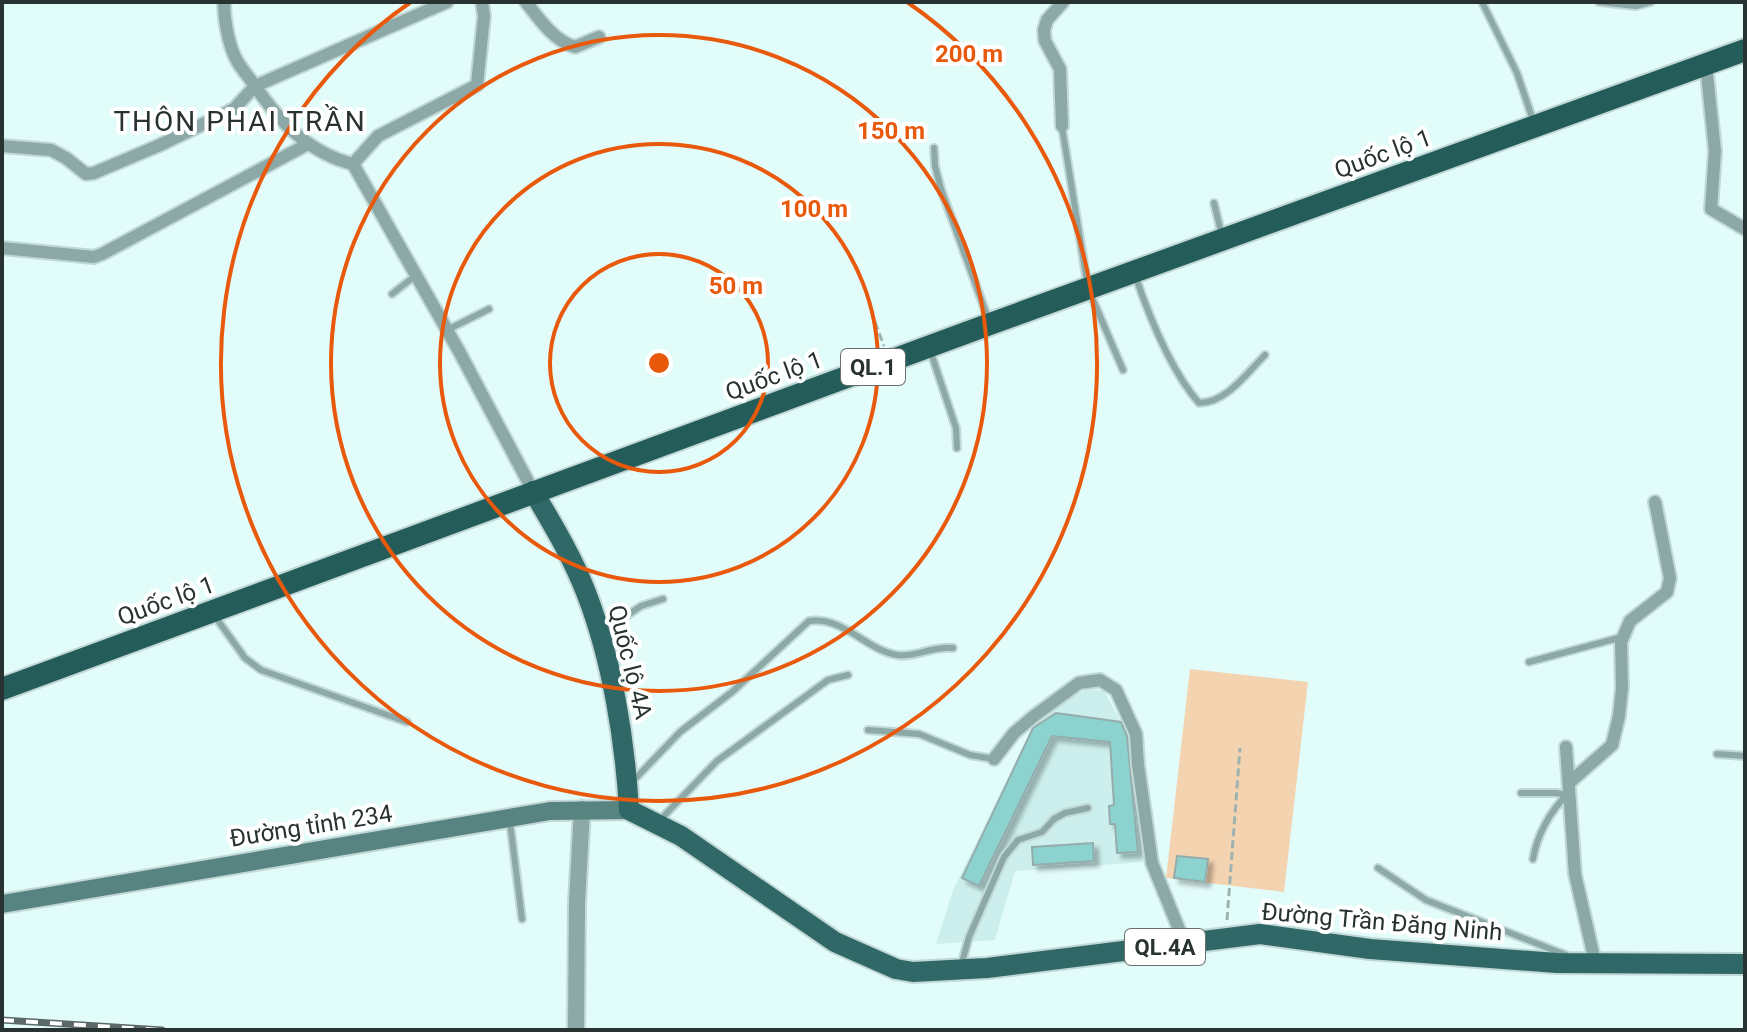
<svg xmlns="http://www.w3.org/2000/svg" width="1747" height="1032" viewBox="0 0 1747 1032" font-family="Roboto,sans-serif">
<defs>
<filter id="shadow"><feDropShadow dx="5" dy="5" stdDeviation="2" flood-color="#0004"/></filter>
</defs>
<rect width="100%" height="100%" fill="#e2fcfa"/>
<!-- built -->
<path fill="#ccefed" d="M1089,689L1104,691L1132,741L1143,862L1015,871L995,940L936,944L953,890L1035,722L1079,693Z"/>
<!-- green -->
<path fill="#f3d3b0" d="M1190,669L1308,682L1284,892L1166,878Z"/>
<!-- building -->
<g fill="#8cd3d0" stroke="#94acab" stroke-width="2" filter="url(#shadow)">
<path d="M1056,713L1121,722L1127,736L1138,852L1117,853L1115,824H1110L1109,806L1114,805L1110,742L1052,736L979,886L962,878L1033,728Z"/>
<path d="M1093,843L1094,861L1033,865L1032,847Z"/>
<path d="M1177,856L1208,859L1205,882L1174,878Z"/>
</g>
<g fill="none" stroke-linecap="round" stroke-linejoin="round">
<defs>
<g id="service">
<path d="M1482,2L1517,73L1534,123"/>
<path d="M1599,2L1636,6L1651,2"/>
<path d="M1062,127L1087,282"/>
<path d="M934,148L935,166L941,189L989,321"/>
<path d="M1214,203L1222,236"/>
<path d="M1135,275C1149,316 1171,371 1199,403C1226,403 1247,373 1265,355"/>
<path d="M1090,293L1123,370"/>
<path d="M392,294L415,276"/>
<path d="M447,330L489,309"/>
<path d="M930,350L956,428L957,448"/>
<path d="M214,615L245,658L261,670L407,722"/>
<path d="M603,632L641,606L663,599"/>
<path d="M1529,662L1622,637"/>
<path d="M868,730L919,734L970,755L994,759"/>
<path d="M1717,754L1745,756"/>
<path d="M633,781L680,732L732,692L809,621C843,616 866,650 897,655C914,658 932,646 953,648"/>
<path d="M1521,793H1556L1567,795"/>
<path d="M659,821L717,761L828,680L848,675"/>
<path d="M510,822L522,919"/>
<path d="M1533,859C1537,835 1550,811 1568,794"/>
<path d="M1378,868L1426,900L1566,955"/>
<path d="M961,966L969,937L1004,857L1018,840L1042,832L1054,819L1065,813L1088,808"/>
</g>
<g id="minor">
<path d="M224,2C224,19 228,42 235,57C239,66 247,75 253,83C278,120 308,153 353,164L460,353L533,491"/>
<path d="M526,2C539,19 554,41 575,47L599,37"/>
<path d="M1706,64L1715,151L1711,209L1745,229"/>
<path d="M1062,126L1060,69L1045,41L1044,30L1047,20L1063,2"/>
<path d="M2,146L51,150L66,158L86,174L94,173L160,145L234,109L255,86L447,2"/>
<path d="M353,164L378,136L477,85L484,16L482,2"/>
<path d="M2,248L94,257L102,254L308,144"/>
<path d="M1566,747L1575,874L1595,962"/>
<path d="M994,759L1014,733L1034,716L1079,683L1100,680L1116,690L1136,734L1138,765L1152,863L1185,944"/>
<path d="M1570,782L1612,745L1619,716L1622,688L1621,642L1630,621L1667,592L1670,578L1655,502"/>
</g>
<path id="tertiary" d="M576,1030L577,902L582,809"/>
<path id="secondary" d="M2,904L550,811L629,810"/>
<path id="primary" d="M533,491C553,525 573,558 587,595C612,660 625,740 629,810L681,836L835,942L896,969L913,972L987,968L1260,934L1370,949L1557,963L1745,964"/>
<path id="trunk" d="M2,689L990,324L1745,50"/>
</defs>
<!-- service casing -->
<use href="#service" stroke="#c1d8d6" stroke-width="10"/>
<!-- minor casing -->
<use href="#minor" stroke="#c1d8d6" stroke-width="16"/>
<!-- tertiary casing -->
<use href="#tertiary" stroke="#c1d8d6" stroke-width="20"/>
<!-- secondary casing -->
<use href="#secondary" stroke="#c1d8d6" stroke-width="22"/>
<!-- primary casing -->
<use href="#primary" stroke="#c1d8d6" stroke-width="24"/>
<!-- trunk casing -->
<use href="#trunk" stroke="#c1d8d6" stroke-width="26"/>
<!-- path -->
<g stroke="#9eb2b0" stroke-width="3" stroke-dasharray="8 4" stroke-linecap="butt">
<path d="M875,322L884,346"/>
<path d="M1227,920L1240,748"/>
</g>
<!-- service -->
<use href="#service" stroke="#8ca9a7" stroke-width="6"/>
<!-- minor -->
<use href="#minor" stroke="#8ca9a7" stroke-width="12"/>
<!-- tertiary -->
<use href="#tertiary" stroke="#8ca9a7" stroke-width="16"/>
<!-- secondary -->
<use href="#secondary" stroke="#578381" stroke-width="18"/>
<!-- primary -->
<use href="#primary" stroke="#2f6867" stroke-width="20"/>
<!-- trunk -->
<use href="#trunk" stroke="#245c5a" stroke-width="22"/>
<defs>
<path id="rail" d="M2,1020L162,1030"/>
</defs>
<!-- rail casing -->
<use href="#rail" stroke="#5a6867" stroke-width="7"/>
<!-- rail -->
<use href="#rail" stroke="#fff" stroke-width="4" stroke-dasharray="12" stroke-linecap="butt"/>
</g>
<!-- distance rings -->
<g fill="none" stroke="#e8590c" stroke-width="4">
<circle cx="659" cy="363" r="109"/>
<circle cx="659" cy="363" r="219"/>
<circle cx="659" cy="363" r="328"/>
<path d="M907 2A438 438 0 1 1 411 2"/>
</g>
<g text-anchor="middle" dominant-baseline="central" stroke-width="8" stroke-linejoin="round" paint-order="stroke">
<!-- shield labels -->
<g fill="#fff" stroke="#68706f" stroke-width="2">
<rect x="841" y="349" width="64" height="36" rx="6"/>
<rect x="1125" y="929" width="80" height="36" rx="6"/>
</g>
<g font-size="22" font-weight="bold" fill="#283231">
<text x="873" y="367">QL.1</text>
<text x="1165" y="947">QL.4A</text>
</g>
<!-- street labels -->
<g font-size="24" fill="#283231" stroke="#fff">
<text transform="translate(1383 154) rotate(-20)">Quốc lộ 1</text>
<text transform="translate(774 376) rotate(-20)">Quốc lộ 1</text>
<text transform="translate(166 601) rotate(-20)">Quốc lộ 1</text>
<text transform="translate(630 662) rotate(76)">Quốc lộ 4A</text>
<text transform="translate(311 826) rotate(-9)">Đường tỉnh 234</text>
<text transform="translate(1382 922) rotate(5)">Đường Trần Đăng Ninh</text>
</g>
<!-- quarter labels -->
<g font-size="28" letter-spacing="2" fill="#283231" stroke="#fff">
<text x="240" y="121">THÔN PHAI TRẦN</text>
</g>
</g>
<circle cx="659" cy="363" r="12" fill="#e8590c" stroke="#fff" stroke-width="4"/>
<g font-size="24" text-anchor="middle" font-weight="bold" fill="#e8590c" stroke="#fff" stroke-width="8" stroke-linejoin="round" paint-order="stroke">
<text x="969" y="62">200 m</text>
<text x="891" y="139">150 m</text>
<text x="814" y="217">100 m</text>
<text x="736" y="294">50 m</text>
</g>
<!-- border -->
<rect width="1747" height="1032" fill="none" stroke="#283231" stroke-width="8"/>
</svg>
